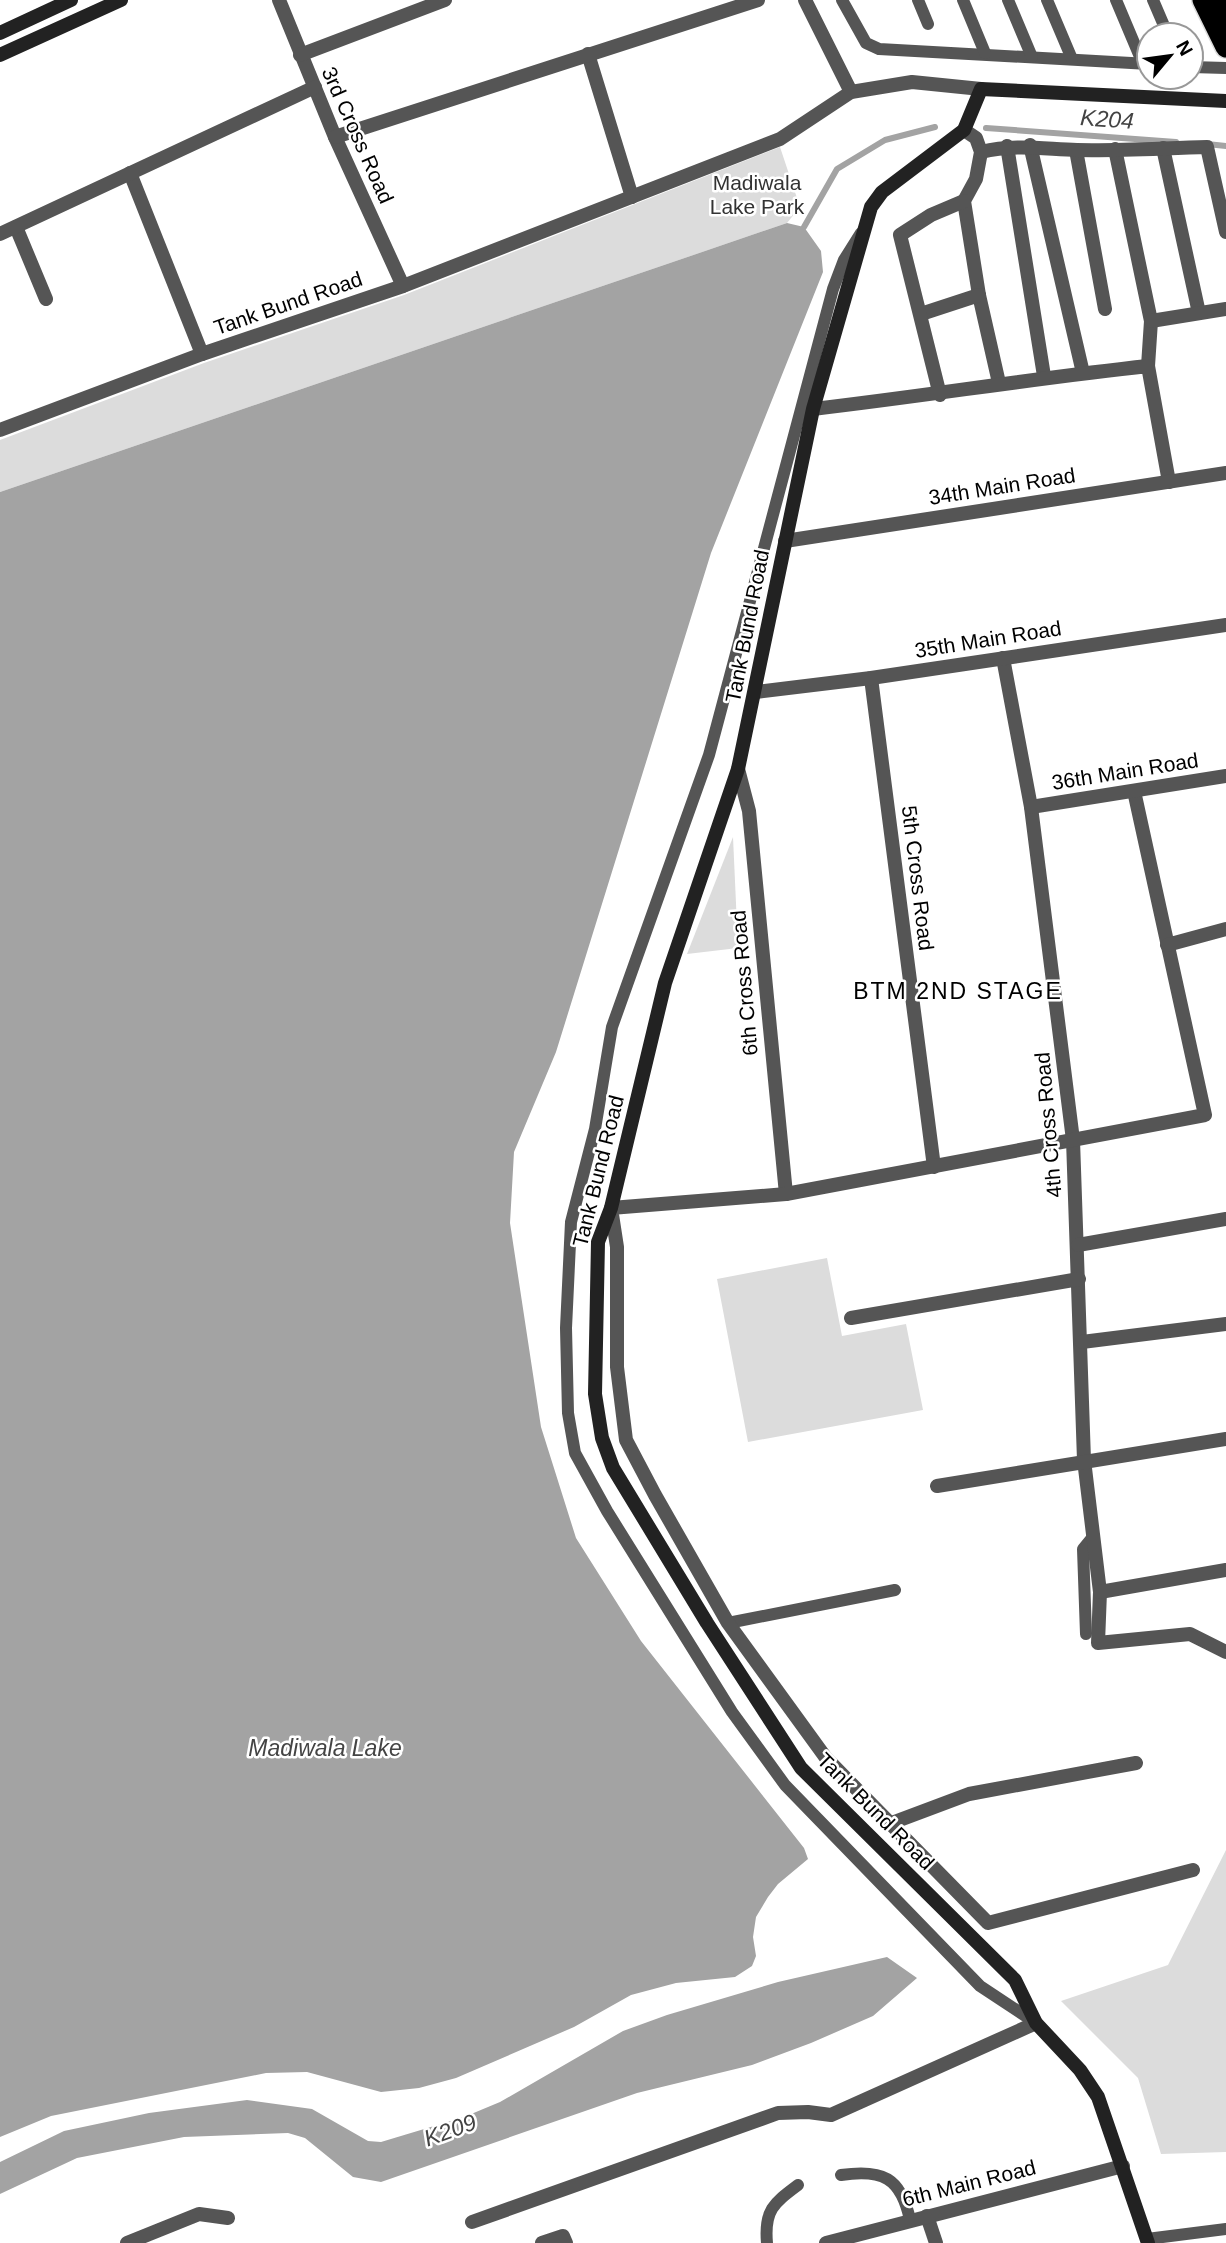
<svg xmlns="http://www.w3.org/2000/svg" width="1226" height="2243" viewBox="0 0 1226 2243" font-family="Helvetica,sans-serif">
<rect width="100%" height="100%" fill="#fff"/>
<!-- green -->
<g fill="#dcdcdc">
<path d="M780,147L800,207L787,223L0,492V440L204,363L404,295Z"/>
<path d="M733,837L738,948L687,954Z"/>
<path d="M827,1258L842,1336L906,1324L923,1410L748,1442L717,1279Z"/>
<path d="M1226,1850V2152L1161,2154L1138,2078L1061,2001L1168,1965Z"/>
</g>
<!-- water -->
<g fill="#a3a3a3">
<path d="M787,223L804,227L821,251L823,272L711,553L556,1052L514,1152L510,1223L541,1427L576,1538L641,1641L804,1848L808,1859L778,1884L768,1897L756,1917L753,1937L756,1956L752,1966L735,1977L676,1983L631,1995L574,2027L456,2078L419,2088L381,2092L307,2072L266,2073L51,2116L0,2137V492Z"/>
<path d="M887,1957L917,1978L873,2016L811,2043L752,2065L637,2093L381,2182L353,2177L305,2138L288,2133L184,2137L77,2158L0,2194V2162L64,2131L149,2113L247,2100L312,2109L368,2141L381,2142L464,2117L500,2102L623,2031L667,2015L778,1982Z"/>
</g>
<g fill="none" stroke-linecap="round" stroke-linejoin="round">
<!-- stream -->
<g stroke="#a3a3a3" stroke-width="6">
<path d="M986,128L1176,142"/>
<path d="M1207,144L1226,146"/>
<path d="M804,227L837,169L885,140L935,127"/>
</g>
<defs>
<path id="primary" d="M1215,0L1226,23"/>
<path id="highway" d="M1203,0L1226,47"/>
</defs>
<!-- primary casing -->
<use href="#primary" stroke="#dbdbdb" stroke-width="21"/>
<!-- highway casing -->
<use href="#highway" stroke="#dbdbdb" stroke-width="24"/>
<!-- lane -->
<g stroke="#555" stroke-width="12">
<path d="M842,0L866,43L879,49L1149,64"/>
<path d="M918,0L928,24"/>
<path d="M963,0L985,53"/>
<path d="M1008,0L1032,57"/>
<path d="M1047,0L1072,59"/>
<path d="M1116,0L1143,64"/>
<path d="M1153,0L1168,35"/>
<path d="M1191,67L1226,68"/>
<path d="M861,233L844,260L833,289L709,755L612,1027L595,1129L571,1222L566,1328L568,1413L575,1453L607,1511L732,1712L785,1785L980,1986L1036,2023"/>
<path d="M728,1623L895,1590"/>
<path d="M1086,1634L1083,1549L1092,1538"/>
<path d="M841,2175C882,2169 901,2177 910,2220"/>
<path d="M1147,2239L1226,2229"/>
<path d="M767,2243C764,2210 774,2203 798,2185"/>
</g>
<!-- street -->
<g stroke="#555" stroke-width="14">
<path d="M279,0L335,137L403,286"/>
<path d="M805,0L851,92"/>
<path d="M588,54L632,197"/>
<path d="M300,55L445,0"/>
<path d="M964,130L976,138L981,152L976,179L964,201L979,295L999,383"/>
<path d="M335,137L758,0"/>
<path d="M1030,145L1083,373"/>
<path d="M1007,146L1044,376"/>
<path d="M1163,148L1199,313"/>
<path d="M1115,149L1151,321L1148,366"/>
<path d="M1076,150L1105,309"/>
<path d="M981,152C1015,144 1043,149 1077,150C1120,151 1164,148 1207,147L1226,232"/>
<path d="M130,173L202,354"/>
<path d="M16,227L46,299"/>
<path d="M0,234L315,87"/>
<path d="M921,314L979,295"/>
<path d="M1151,321L1226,309"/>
<path d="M940,395L900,235L931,215L964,201"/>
<path d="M813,409C925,396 1036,378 1148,366L1169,482"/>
<path d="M0,430L202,354L403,286L780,139L851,92L912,82L981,89"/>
<path d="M785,541L1226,473"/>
<path d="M1003,658L1031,807L1073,1140L1084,1460L1100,1592L1098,1643L1190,1634L1226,1652"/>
<path d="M871,678L934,1167"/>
<path d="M756,692L871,678L1226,625"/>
<path d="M738,769L749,811L786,1194"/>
<path d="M1134,791L1205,1115L786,1194L611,1208L617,1247V1367L626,1440L655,1495L728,1623L826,1758L988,1923L1193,1870"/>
<path d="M1031,807L1226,776"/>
<path d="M1167,945L1226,929"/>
<path d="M1078,1245L1226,1219"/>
<path d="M851,1318L1079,1279"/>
<path d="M1082,1342L1226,1324"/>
<path d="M937,1486L1226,1439"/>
<path d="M1100,1592L1226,1570"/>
<path d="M889,1824L969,1794L1136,1763"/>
<path d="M927,2216L936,2243"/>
<path d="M472,2222L778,2113L808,2112L831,2115L1036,2023"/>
<path d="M127,2243L199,2214L228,2218"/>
<path d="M542,2243L563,2236L566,2243"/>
<path d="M826,2243L1123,2166"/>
</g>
<!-- secondary -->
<g stroke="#222" stroke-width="14">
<path d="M0,33L71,0"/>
<path d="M0,55L121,0"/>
<path d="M1148,2243L1098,2097L1080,2070L1036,2023L1015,1980L801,1768L707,1623L613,1468L602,1438L595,1394L598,1242L611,1208L665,983L738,769L813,409L871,207L882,192L964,130L981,89L1226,101"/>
</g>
<!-- primary -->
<use href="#primary" stroke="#000" stroke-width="18"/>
<!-- highway -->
<use href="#highway" stroke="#000" stroke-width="21"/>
<!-- rail -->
<path stroke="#000" stroke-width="5" stroke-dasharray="10 3.5 2 3.5" stroke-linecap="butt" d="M1224,0L1226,6"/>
</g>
<g text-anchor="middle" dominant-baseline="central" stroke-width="5" stroke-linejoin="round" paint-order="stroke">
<!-- street labels -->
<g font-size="21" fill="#000" stroke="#fff">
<text transform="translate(358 135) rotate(66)">3rd Cross Road</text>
<text transform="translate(288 303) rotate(-19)">Tank Bund Road</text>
<text transform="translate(1002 486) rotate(-9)">34th Main Road</text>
<text transform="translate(747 626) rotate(-79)">Tank Bund Road</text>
<text transform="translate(988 639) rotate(-9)">35th Main Road</text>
<text transform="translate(1125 771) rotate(-9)">36th Main Road</text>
<text transform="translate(918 878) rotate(83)">5th Cross Road</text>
<text transform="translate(744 983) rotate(-95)">6th Cross Road</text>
<text transform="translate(1048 1125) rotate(-95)">4th Cross Road</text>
<text transform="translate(598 1171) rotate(-76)">Tank Bund Road</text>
<text transform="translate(876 1811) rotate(45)">Tank Bund Road</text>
<text transform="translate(969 2183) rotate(-14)">6th Main Road</text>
</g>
<!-- park labels -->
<g font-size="21" fill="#333" stroke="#fff">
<text x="757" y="182">Madiwala<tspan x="757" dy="24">Lake Park</tspan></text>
</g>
<!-- water labels -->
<g font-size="23" font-style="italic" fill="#444" stroke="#fff">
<text transform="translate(1107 119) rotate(4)">K204</text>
<text x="325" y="1748">Madiwala Lake</text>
<text transform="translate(450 2130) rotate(-20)">K209</text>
</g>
<!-- neighbourhood labels -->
<g font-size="23" letter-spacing="2" fill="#000" stroke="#fff">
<text x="958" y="991">BTM 2ND STAGE</text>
</g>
</g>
<!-- north arrow -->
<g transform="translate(1170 56) rotate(61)"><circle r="33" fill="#ffffff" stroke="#999999" stroke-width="2"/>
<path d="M0-5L12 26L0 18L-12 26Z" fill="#000000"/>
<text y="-10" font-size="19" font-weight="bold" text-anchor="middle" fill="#000000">N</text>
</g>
</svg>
